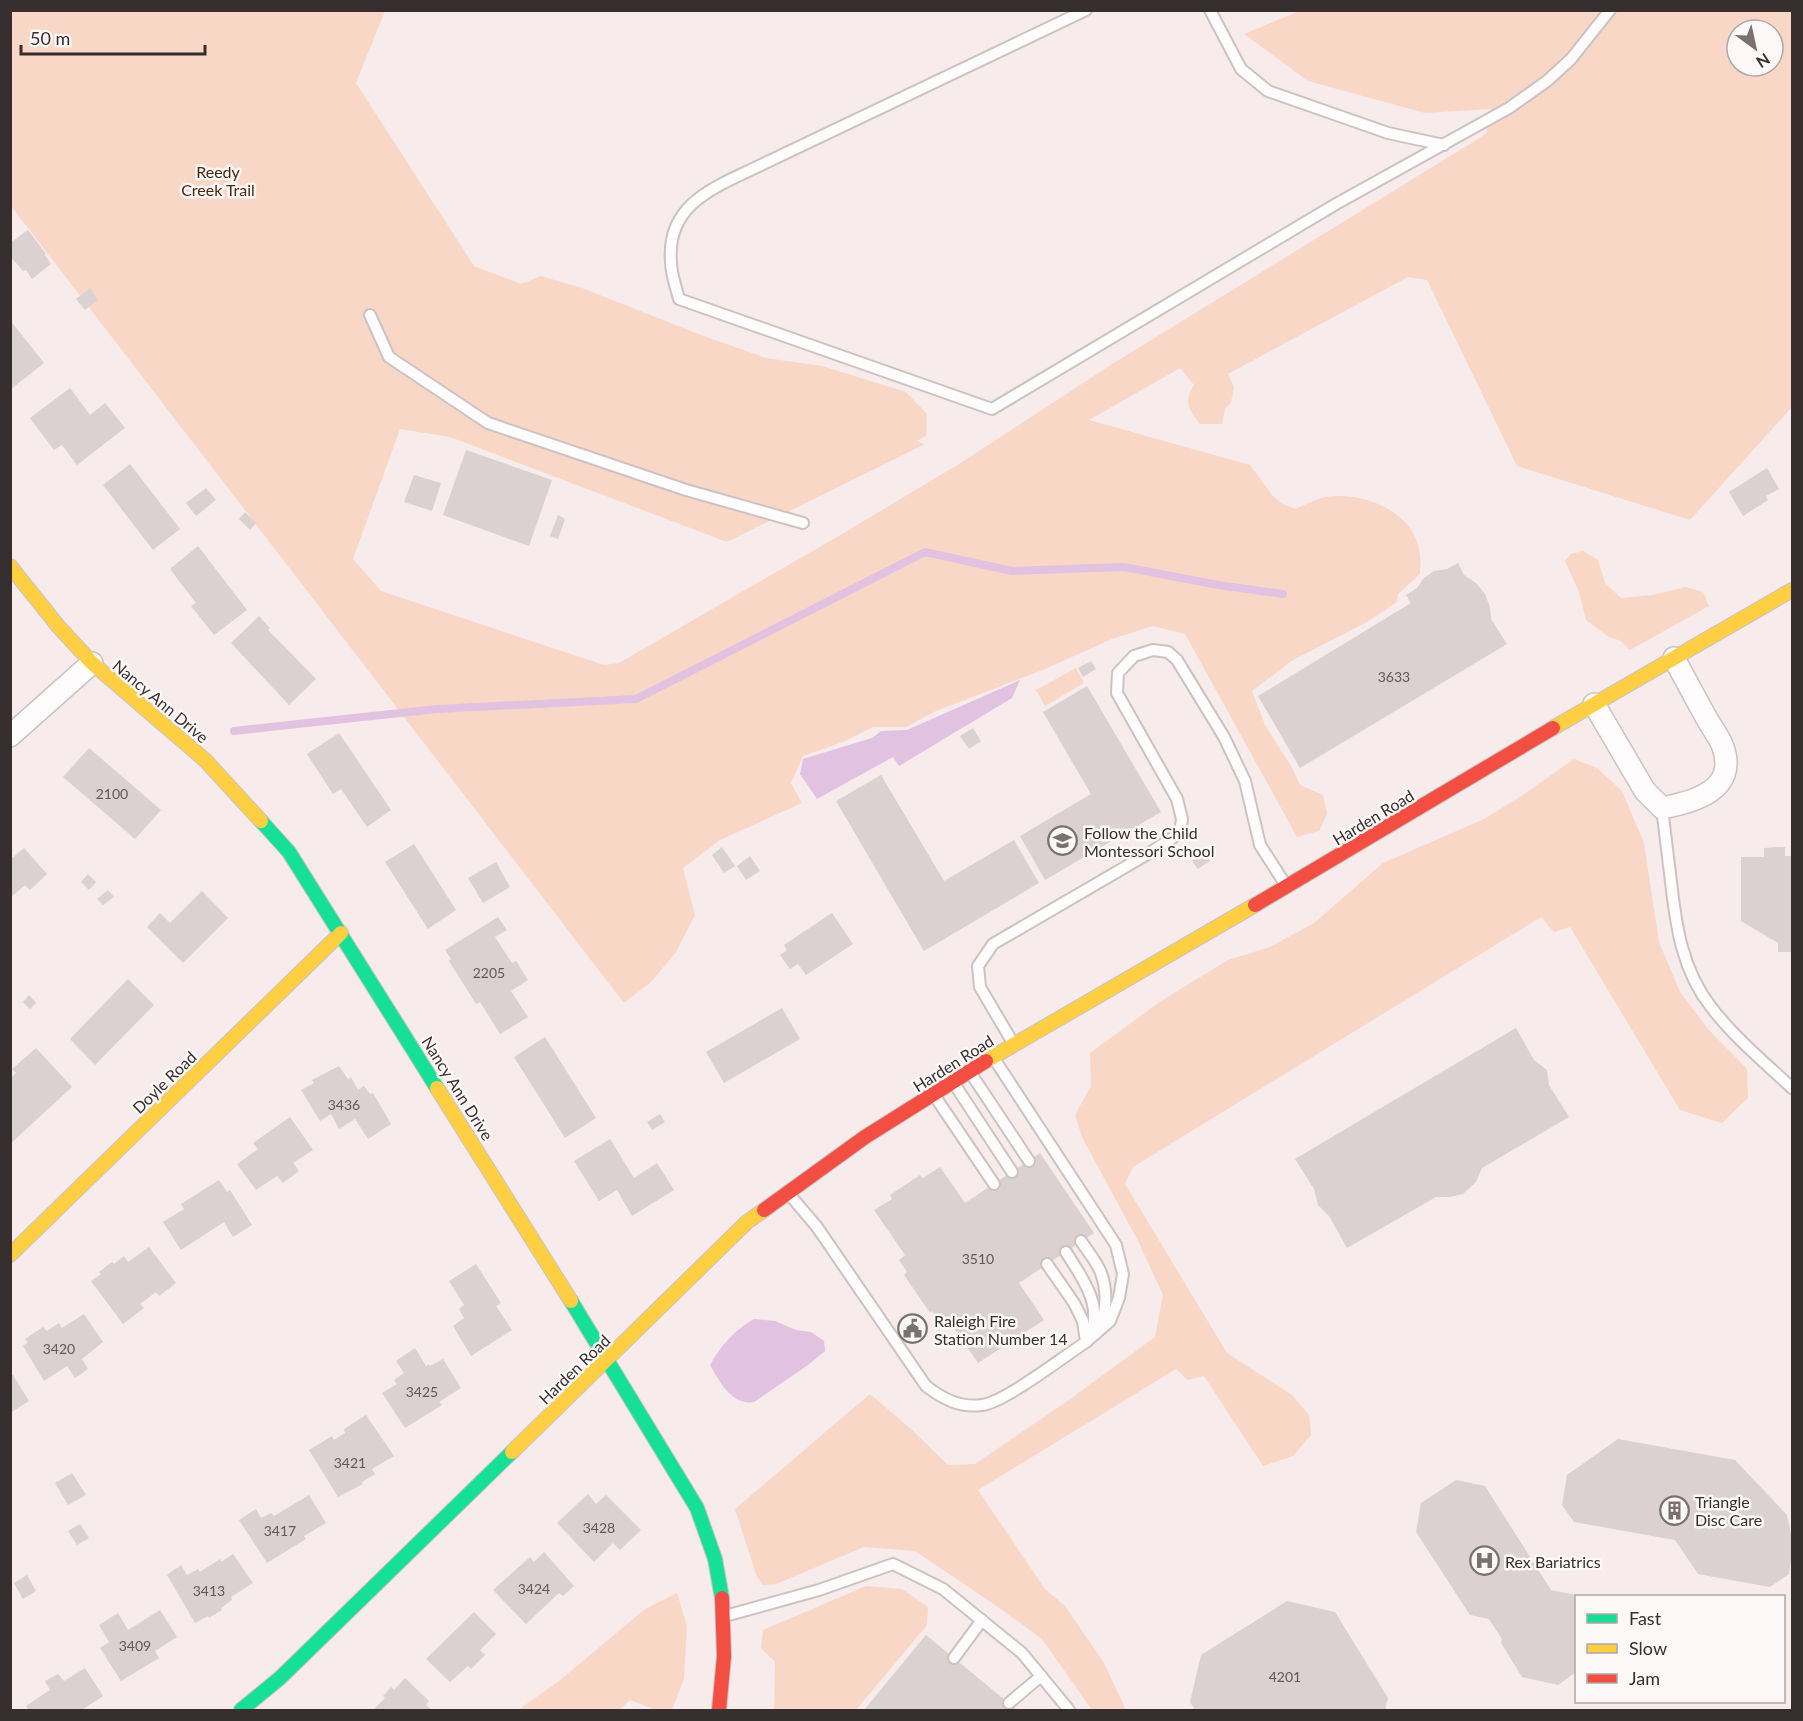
<svg xmlns="http://www.w3.org/2000/svg" width="1803" height="1721" viewBox="0 0 1803 1721" font-family="Lato,sans-serif">
<rect width="100%" height="100%" fill="#f7ebec"/>
<!-- green -->
<g fill="#f9d7c6" fill-rule="evenodd">
<path d="M1302,10L1792,11V407L1690,520L1517,466L1427,280L1408,277L1228,374L1234,387L1231,402L1225,409L1222,424H1200C1189,410 1183,402 1194,385L1180,368L1089,420L1250,465L1272,495L1283,504L1295,509C1305,505 1315,499 1326,497C1364,491 1416,512 1420,555C1421,561 1420,568 1420,574L1398,594L1397,602L1367,622L1293,660L1252,691L1265,725L1291,766L1300,785L1323,795L1327,814L1319,831L1297,837L1185,634L1153,626L1112,639L1045,669L936,711L906,727H873L843,742L803,756L791,783L802,803L720,840L683,868L695,915L676,952L651,982L624,1003L11,206V11H385L356,83L474,266L521,284L541,276L582,288L701,335L766,358L822,366L906,392L927,414L926,436L917,441L925,444L727,542L450,437L400,429L353,559L381,591L604,665L619,663L842,534L959,464L1117,361L1486,134L1491,109L1425,113L1308,81L1244,34ZM1737,30H1773V66H1737Z"/>
<path d="M1583,551L1598,560L1605,583L1621,598L1652,595L1686,587L1703,592L1709,606L1630,650L1621,641L1609,637L1586,620L1579,592L1565,561L1571,554Z"/>
<path d="M1076,668L1084,683L1045,706L1036,690Z"/>
<path d="M1574,759L1597,768L1622,791L1644,843L1659,942L1680,992L1708,1029L1747,1069L1748,1098L1722,1123L1680,1110L1570,927L1554,932L1541,917L1133,1167L1125,1184L1227,1353L1292,1395L1309,1415L1311,1435L1293,1456L1263,1466L1204,1376L1188,1380L1176,1369L978,1490L1045,1589L1065,1606L1104,1663L1126,1710H1092L1042,1639L998,1607L915,1551L864,1547L776,1584L762,1585L756,1574L735,1509L870,1394L911,1429L948,1465L975,1464L1066,1402L1155,1337L1163,1295L1138,1241L1082,1137L1075,1115L1091,1086L1090,1053L1161,1001L1228,960L1270,947L1314,923L1383,863L1484,819L1523,795Z"/>
<path d="M866,1586L902,1589L928,1607L927,1625L856,1710H774L775,1662L761,1648L763,1630Z"/>
<path d="M677,1593L687,1626L684,1679L672,1710H656L630,1700L619,1710H518L559,1681L645,1609Z"/>
</g>
<!-- water -->
<g fill="#e1c2e1">
<path d="M1020,680L1012,698L899,766L893,757L817,799L800,774L803,759L872,738L881,731L907,730Z"/>
<path d="M754,1319L775,1321L796,1330L811,1332L824,1341L825,1351L808,1365L754,1402C732,1406 719,1381 710,1365C721,1345 735,1330 754,1319Z"/>
</g>
<g fill="none" stroke-linecap="round" stroke-linejoin="round">
<!-- stream -->
<path stroke="#e1c2e1" stroke-width="8" d="M234,731L437,709L636,699L925,552L1012,571L1124,567L1218,585L1283,594"/>
</g>
<!-- building -->
<g fill="#dbd1d1">
<path d="M28,230L46,254L45,255L51,264L32,279L26,270L23,271L10,256V243Z"/>
<path d="M90,288L98,300L85,310L76,299Z"/>
<path d="M10,320L44,363L10,390Z"/>
<path d="M70,388L90,415L105,403L125,428L77,465L62,445L54,450L30,418Z"/>
<path d="M466,450L552,480L529,546L443,515Z"/>
<path d="M130,464L180,529L153,550L103,485Z"/>
<path d="M1767,468L1779,489L1766,496L1768,500L1743,516L1729,492Z"/>
<path d="M414,475L441,483L432,511L404,502Z"/>
<path d="M206,488L216,500L196,516L186,503Z"/>
<path d="M245,512L256,523L250,530L239,519Z"/>
<path d="M558,515L565,519L558,539L550,536Z"/>
<path d="M198,546L247,610L214,635L191,606L196,603L170,569Z"/>
<path d="M1458,563L1464,575L1476,583L1485,594L1490,607L1491,619L1507,644L1300,768L1258,696L1411,603L1406,595L1417,588L1424,578L1434,571L1447,569Z"/>
<path d="M259,616L270,628L268,630L316,679L289,705L231,643Z"/>
<path d="M1091,661L1096,669L1083,677L1078,668Z"/>
<path d="M1087,686L1161,812L1045,880L1020,836L1091,794L1043,712Z"/>
<path d="M973,728L981,741L969,749L960,736Z"/>
<path d="M339,733L391,810L367,827L341,789L333,794L307,754Z"/>
<path d="M89,748L161,810L135,839L63,777Z"/>
<path d="M881,775L944,881L1014,840L1039,883L924,951L836,801Z"/>
<path d="M414,844L456,910L428,929L385,862Z"/>
<path d="M722,847L735,866L724,873L712,855Z"/>
<path d="M1777,847H1785V856H1792V952H1778V943L1741,921V857H1764V848Z"/>
<path d="M24,848L47,874L30,890L25,885L10,898V860Z"/>
<path d="M1205,853L1210,861L1198,869L1192,861Z"/>
<path d="M750,856L760,871L746,880L737,866Z"/>
<path d="M496,862L510,887L483,903L468,878Z"/>
<path d="M88,874L96,882L89,890L81,882Z"/>
<path d="M108,890L114,897L103,905L97,899Z"/>
<path d="M202,891L228,918L183,963L147,927L160,913L170,923Z"/>
<path d="M832,913L853,944L806,975L798,964L790,969L780,955L787,950L784,945Z"/>
<path d="M498,917L507,930L495,937L512,963L516,961L528,980L511,991L528,1017L500,1034L480,1002L476,1004L449,961L451,959L445,950Z"/>
<path d="M128,979L154,1005L95,1065L70,1039Z"/>
<path d="M29,995L36,1003L30,1009L23,1002Z"/>
<path d="M782,1008L800,1039L724,1083L706,1052Z"/>
<path d="M1516,1028L1534,1060L1547,1070L1549,1085L1569,1117L1482,1168L1476,1182L1463,1194L1450,1197H1436L1347,1248L1329,1216L1318,1205L1314,1189L1295,1159Z"/>
<path d="M545,1037L596,1118L565,1138L514,1057Z"/>
<path d="M36,1048L72,1087L10,1144V1078L16,1073L12,1069Z"/>
<path d="M339,1066L348,1079L351,1077L358,1090L364,1086L370,1094L373,1093L391,1124L368,1139L355,1119L339,1129L331,1114L320,1121L301,1090L314,1083L312,1080Z"/>
<path d="M660,1114L665,1122L652,1130L647,1122Z"/>
<path d="M290,1117L313,1150L293,1163L299,1171L283,1183L277,1176L256,1190L237,1164L258,1149L253,1143Z"/>
<path d="M610,1139L634,1178L657,1163L674,1190L632,1216L617,1190L599,1201L574,1161Z"/>
<path d="M1040,1153L1094,1233L1019,1283L1044,1320L978,1363L949,1321L942,1326L932,1311L930,1313L904,1275L907,1272L899,1260L905,1255L874,1210L892,1199L890,1195L920,1175L923,1178L940,1167L965,1203Z"/>
<path d="M219,1180L227,1192L230,1190L252,1225L233,1237L224,1222L181,1250L163,1222L184,1209L181,1204Z"/>
<path d="M149,1247L176,1283L159,1296L156,1292L140,1304L144,1308L123,1324L91,1281L101,1274L99,1272L112,1262L114,1264L124,1256L128,1262Z"/>
<path d="M476,1264L501,1303L496,1306L512,1330L471,1356L453,1326L464,1318L459,1309L464,1305L449,1281Z"/>
<path d="M84,1314L103,1342L82,1359L88,1369L75,1378L67,1366L44,1381L23,1346L28,1342L25,1339L43,1327L47,1331L59,1323L62,1328Z"/>
<path d="M415,1348L426,1366L429,1364L430,1366L443,1359L461,1388L439,1402L442,1405L405,1428L382,1393L397,1384L394,1380L404,1373L396,1361Z"/>
<path d="M13,1375L29,1401L10,1413V1376Z"/>
<path d="M366,1415L394,1456L372,1469L375,1474L362,1482L363,1484L338,1497L309,1450L332,1436L334,1440L345,1433L344,1429Z"/>
<path d="M1618,1439L1735,1460L1787,1515L1792,1539V1553L1789,1574L1770,1587L1698,1574L1675,1540L1574,1522L1562,1505L1567,1475Z"/>
<path d="M72,1473L86,1495L68,1505L55,1483Z"/>
<path d="M1456,1480L1485,1486L1551,1590L1576,1595V1672L1558,1685L1522,1677L1501,1643L1502,1639L1489,1619L1470,1615L1416,1532L1421,1503Z"/>
<path d="M588,1494L596,1504L606,1495L641,1530L620,1550L613,1543L594,1562L557,1523Z"/>
<path d="M309,1495L326,1523L304,1536L306,1539L267,1563L239,1520L256,1509L261,1518L271,1513L274,1516Z"/>
<path d="M80,1524L89,1538L77,1545L68,1531Z"/>
<path d="M544,1552L574,1586L563,1596L559,1593L526,1624L493,1590L530,1557L534,1562Z"/>
<path d="M233,1554L253,1583L231,1597L232,1600L221,1608L222,1610L209,1618L208,1616L195,1623L167,1575L181,1565L187,1575L198,1569L200,1572L220,1559L221,1562Z"/>
<path d="M27,1575L36,1591L23,1599L14,1583Z"/>
<path d="M1287,1601L1335,1612L1388,1698L1385,1710H1195L1190,1702L1201,1655Z"/>
<path d="M160,1610L177,1637L155,1651L159,1658L121,1681L100,1648L109,1642L99,1625L118,1613L128,1630Z"/>
<path d="M474,1612L496,1634L480,1650L485,1655L471,1669L468,1666L450,1682L426,1659Z"/>
<path d="M926,1635L1017,1710H864Z"/>
<path d="M85,1668L103,1696L82,1710H29L26,1706L50,1690L45,1681L58,1674L64,1681Z"/>
<path d="M405,1678L429,1701L426,1705L432,1710H373L385,1698L383,1696L391,1687L394,1690Z"/>
</g>
<g fill="none" stroke-linecap="round" stroke-linejoin="round">
<defs>
<g id="lane">
<path d="M1086,10L759,166C715,187 666,204 671,262C671,274 676,287 679,299L992,409L1336,204L1509,108L1547,81L1571,59L1610,10"/>
<path d="M1210,10L1241,69L1268,91L1388,133L1444,145"/>
<path d="M370,315L389,357L488,423L686,490L803,523"/>
<path d="M1662,808C1665,833 1668,857 1671,882C1676,926 1682,970 1711,1007C1734,1037 1764,1062 1792,1088"/>
<path d="M1013,1043L980,987L978,966L993,944L1151,852L1180,833L1182,819L1177,799L1117,693L1118,673L1134,656L1153,650L1168,652L1177,660L1224,737L1245,781L1260,845L1287,887"/>
<path d="M993,1057L1116,1245L1123,1274L1119,1298L1110,1321L1086,1342"/>
<path d="M970,1072L1029,1161"/>
<path d="M953,1082L1012,1172"/>
<path d="M934,1095L994,1184"/>
<path d="M789,1194L817,1227L926,1386C943,1399 960,1408 982,1405C1005,1402 1063,1357 1086,1342L1083,1321L1074,1303L1047,1264"/>
<path d="M1081,1241C1088,1252 1097,1262 1101,1273C1107,1289 1108,1315 1097,1328"/>
<path d="M1066,1252C1080,1275 1104,1305 1090,1334"/>
<path d="M725,1616L819,1590L893,1564L943,1589L1022,1653L1069,1710"/>
<path d="M954,1658L982,1620"/>
<path d="M1009,1703L1041,1676"/>
</g>
<g id="street">
<path d="M1594,704L1645,791L1662,808C1694,802 1738,790 1723,747C1720,738 1712,728 1707,719C1696,699 1685,679 1674,658"/>
<path d="M10,736L92,663"/>
</g>
<g id="fast">
<path d="M261,821L289,852L437,1088"/>
<path d="M571,1301L697,1508L715,1559L722,1598"/>
<path d="M241,1710L280,1678L512,1452"/>
</g>
<g id="slow">
<path d="M10,566L58,626L92,663L205,760L261,821"/>
<path d="M1553,728L1792,590"/>
<path d="M986,1061L1255,905"/>
<path d="M437,1088L571,1301"/>
<path d="M10,1255L341,933"/>
<path d="M512,1452L747,1222L764,1210"/>
</g>
<g id="jam">
<path d="M1255,905L1553,728"/>
<path d="M764,1210L865,1137L986,1061"/>
<path d="M719,1710L724,1656L722,1598"/>
</g>
</defs>
<!-- lane casing -->
<use href="#lane" stroke="#ccc2c3" stroke-width="14"/>
<!-- street casing -->
<use href="#street" stroke="#ccc2c3" stroke-width="24"/>
<!-- fast casing -->
<use href="#fast" stroke="#ccc2c3" stroke-width="16"/>
<!-- slow casing -->
<use href="#slow" stroke="#ccc2c3" stroke-width="16"/>
<!-- jam casing -->
<use href="#jam" stroke="#ccc2c3" stroke-width="16"/>
<!-- lane -->
<use href="#lane" stroke="#fefcfc" stroke-width="10"/>
<!-- street -->
<use href="#street" stroke="#fefcfc" stroke-width="21"/>
<!-- fast -->
<use href="#fast" stroke="#16e098" stroke-width="14"/>
<!-- slow -->
<use href="#slow" stroke="#ffcf43" stroke-width="14"/>
<!-- jam -->
<use href="#jam" stroke="#f24e42" stroke-width="14"/>
</g>
<!-- icons -->
<defs>
<symbol id="school-ring" viewBox="-11 -11 22 22"><circle r="9.5" fill="#fcf8f8" stroke="#7a7071" stroke-width="1.5"/><path d="M0-5L7-2L0 1L-7-2ZM-4 1L0 2.5L4 1V4Q0 6-4 4Z" fill="#7a7071"/></symbol>
<symbol id="civic-ring" viewBox="-11 -11 22 22"><circle r="9.5" fill="#fcf8f8" stroke="#7a7071" stroke-width="1.5"/><path d="M-.6-6.5H3V-4.5H.6V-3L4-1V1h2V6H-6V1h2V-1L-.6-3ZM-1.2 2.5V6h2.4V2.5Z" fill="#7a7071"/></symbol>
<symbol id="building-ring" viewBox="-11 -11 22 22"><circle r="9.5" fill="#fcf8f8" stroke="#7a7071" stroke-width="1.5"/><path d="M-4-6H4V6H1V3H-1V6H-4ZM-2.5-4.3h1.7v1.8h-1.7ZM.8-4.3h1.7v1.8H.8ZM-2.5-1h1.7V.8h-1.7ZM.8-1h1.7V.8H.8Z" fill="#7a7071"/></symbol>
<symbol id="hospital-ring" viewBox="-11 -11 22 22"><circle r="9.5" fill="#fcf8f8" stroke="#7a7071" stroke-width="1.5"/><path d="M-5-5h3v3.5h4V-5h3V5h-3V1.5h-4V5h-3Z" fill="#7a7071"/></symbol>
</defs>
<g fill-rule="evenodd">
<use href="#school-ring" x="1046" y="824" width="33" height="33"/>
<use href="#civic-ring" x="896" y="1312" width="33" height="33"/>
<use href="#building-ring" x="1658" y="1494" width="33" height="33"/>
<use href="#hospital-ring" x="1468" y="1544" width="33" height="33"/>
</g>
<g text-anchor="middle" dominant-baseline="central" stroke-width="5" stroke-linejoin="round" paint-order="stroke">
<!-- number labels -->
<g font-size="14" fill="#625859">
<text x="1394" y="676">3633</text>
<text x="112" y="793">2100</text>
<text x="489" y="972">2205</text>
<text x="344" y="1104">3436</text>
<text x="978" y="1258">3510</text>
<text x="59" y="1348">3420</text>
<text x="422" y="1391">3425</text>
<text x="350" y="1462">3421</text>
<text x="599" y="1527">3428</text>
<text x="280" y="1530">3417</text>
<text x="534" y="1588">3424</text>
<text x="209" y="1590">3413</text>
<text x="135" y="1645">3409</text>
<text x="1285" y="1676">4201</text>
</g>
<!-- park labels -->
<g font-size="16" fill="#4a280e" stroke="#fcf8f8">
<text x="218" y="171">Reedy<tspan x="218" dy="18">Creek Trail</tspan></text>
</g>
<!-- street labels -->
<g font-size="16" fill="#372e2f" stroke="#fcf8f8">
<text transform="translate(161 701) rotate(40)">Nancy Ann Drive</text>
<text transform="translate(1373 817) rotate(-31)">Harden Road</text>
<text transform="translate(953 1063) rotate(-32)">Harden Road</text>
<text transform="translate(164 1082) rotate(-44)">Doyle Road</text>
<text transform="translate(458 1088) rotate(58)">Nancy Ann Drive</text>
<text transform="translate(574 1369) rotate(-44)">Harden Road</text>
</g>
<!-- poi labels -->
<g font-size="16" fill="#372e2f" stroke="#fcf8f8" text-anchor="start">
<text x="1084" y="832">Follow the Child<tspan x="1084" dy="18">Montessori School</tspan></text>
<text x="934" y="1320">Raleigh Fire<tspan x="934" dy="18">Station Number 14</tspan></text>
<text x="1695" y="1501">Triangle<tspan x="1695" dy="18">Disc Care</tspan></text>
<text x="1505" y="1561">Rex Bariatrics</text>
</g>
</g>
<!-- border -->
<rect width="1803" height="1721" fill="none" stroke="#372e2f" stroke-width="24"/>
<!-- legend -->
<rect x="1575" y="1595" width="210" height="108" fill="#fcf8f8" stroke="#ada7a8" stroke-width="1.5"/>
<rect x="1587" y="1614" width="30" height="9" fill="#16e098" stroke="#ada7a8" stroke-width="1.5"/>
<text x="1629" y="1625" font-size="18" fill="#372e2f">Fast</text>
<rect x="1587" y="1644" width="30" height="9" fill="#ffcf43" stroke="#ada7a8" stroke-width="1.5"/>
<text x="1629" y="1655" font-size="18" fill="#372e2f">Slow</text>
<rect x="1587" y="1674" width="30" height="9" fill="#f24e42" stroke="#ada7a8" stroke-width="1.5"/>
<text x="1629" y="1685" font-size="18" fill="#372e2f">Jam</text>
<!-- north arrow -->
<g transform="translate(1755 48) rotate(147)"><circle r="28" fill="#fcf8f8" stroke="#ada7a8" stroke-width="1.5"/>
<path d="M0-4.5L10 22L0 15L-10 22Z" fill="#7a7071"/>
<text y="-9" font-size="16" font-weight="bold" text-anchor="middle" fill="#372e2f">N</text>
</g>
<!-- scale -->
<path d="M21 45v9h184v-9" fill="none" stroke="#372e2f" stroke-width="3"/>
<text x="30" y="45" font-size="18" fill="#372e2f" stroke="#fcf8f8" stroke-width="4.5" paint-order="stroke">50 m</text>
</svg>
